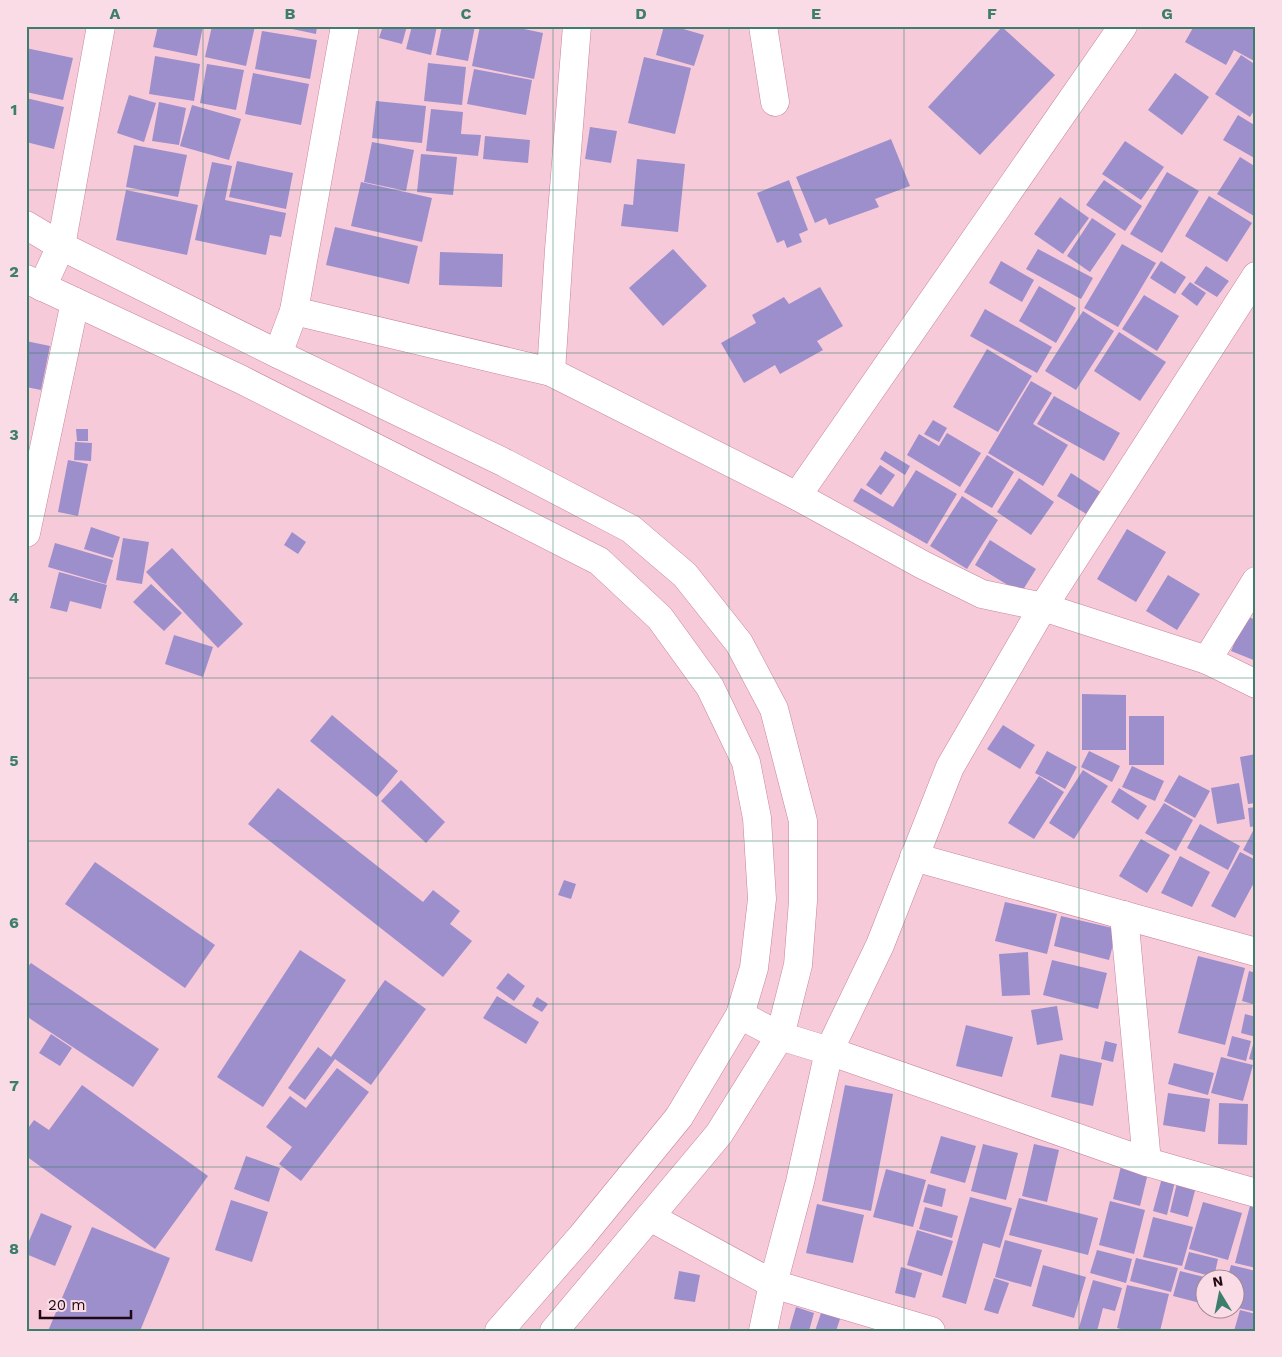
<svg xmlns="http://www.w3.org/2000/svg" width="1282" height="1357" viewBox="0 0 1282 1357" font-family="'Work Sans',sans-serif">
<rect width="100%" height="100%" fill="#f7cada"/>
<!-- building -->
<g fill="#9d8fcc">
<path d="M158,26H203L197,56L153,47Z"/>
<path d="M212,26H255L246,66L205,57Z"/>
<path d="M278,26H317L316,34Z"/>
<path d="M383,26H407L402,44L379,38Z"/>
<path d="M412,26H437L431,55L406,49Z"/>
<path d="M442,26H475L468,61L436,55Z"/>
<path d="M480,26H510L543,33L534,79L472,66Z"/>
<path d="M664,26H673L704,35L694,66L656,55Z"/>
<path d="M1194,26H1256V62L1234,50L1226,65L1185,42Z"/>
<path d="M1002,27L1055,75L980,155L928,107Z"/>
<path d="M262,31L317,40L310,79L255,69Z"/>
<path d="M26,48L73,58L63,100L26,92Z"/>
<path d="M1241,55L1256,65V108L1250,117L1215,94Z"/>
<path d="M155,56L200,64L194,101L149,94Z"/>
<path d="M644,57L691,68L675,134L628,123Z"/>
<path d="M428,63L466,67L462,105L424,101Z"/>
<path d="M207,64L244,70L236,110L200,103Z"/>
<path d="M474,69L532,80L526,115L467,104Z"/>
<path d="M253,73L309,84L301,125L245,114Z"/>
<path d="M1175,73L1209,97L1182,135L1148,110Z"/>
<path d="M129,95L156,103L144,142L117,133Z"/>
<path d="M26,98L64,107L54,149L26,142Z"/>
<path d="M376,101L426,106L422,143L372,138Z"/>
<path d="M159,102L186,108L179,145L152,141Z"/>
<path d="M192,105L241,119L229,160L180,146Z"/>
<path d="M431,109L463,112L461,134L481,135L478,156L426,151Z"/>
<path d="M1238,115L1256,126V159L1223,140Z"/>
<path d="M590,127L617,131L611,163L585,159Z"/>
<path d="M485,136L530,140L528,163L483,159Z"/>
<path d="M891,139L910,186L875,199L879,207L829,225L826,218L815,223L796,177Z"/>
<path d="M1125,141L1164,167L1141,200L1102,174Z"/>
<path d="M372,142L414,150L406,191L364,182Z"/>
<path d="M134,145L187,155L178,197L126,187Z"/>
<path d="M421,154L457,157L453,195L417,192Z"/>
<path d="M1240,157L1256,167V214L1254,216L1217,194Z"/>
<path d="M637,159L685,164L678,232L621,226L624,204L633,205Z"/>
<path d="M237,161L293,173L286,209L229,197Z"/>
<path d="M212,162L232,166L225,200L286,213L281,237L270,235L266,255L195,240Z"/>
<path d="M1167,172L1199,191L1162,253L1130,234Z"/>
<path d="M789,180L808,230L799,234L802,242L787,248L784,240L777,243L757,193Z"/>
<path d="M1104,180L1142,206L1125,231L1086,205Z"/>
<path d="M361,182L432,198L422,242L351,226Z"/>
<path d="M126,190L198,205L187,255L116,240Z"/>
<path d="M1209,196L1252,223L1227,262L1185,236Z"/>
<path d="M1060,197L1089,218L1063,254L1034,234Z"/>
<path d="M1092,218L1116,234L1090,272L1067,256Z"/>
<path d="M335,227L418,246L409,284L326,265Z"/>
<path d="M1122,244L1156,263L1118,327L1084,308Z"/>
<path d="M673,249L707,286L663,326L629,288Z"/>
<path d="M1038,249L1093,278L1081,299L1026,269Z"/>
<path d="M440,252L503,254L502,287L439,285Z"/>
<path d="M1001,261L1034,280L1022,302L989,283Z"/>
<path d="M1161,261L1186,277L1175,294L1150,278Z"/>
<path d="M1206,266L1229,281L1217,297L1194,283Z"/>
<path d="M1190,282L1206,293L1197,306L1181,294Z"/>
<path d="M1039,286L1076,308L1056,343L1019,321Z"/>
<path d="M820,287L843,326L817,341L823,350L780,374L775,365L744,383L721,343L756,323L752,315L784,297L789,304Z"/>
<path d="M1144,295L1179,316L1157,351L1122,329Z"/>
<path d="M985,309L1052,347L1037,373L970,336Z"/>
<path d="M1083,311L1114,331L1076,390L1045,371Z"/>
<path d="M1119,332L1166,362L1140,401L1094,371Z"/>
<path d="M26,341L50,346L41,390L26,387Z"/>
<path d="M987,349L1032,376L998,432L953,407Z"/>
<path d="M1031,381L1052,393L1033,424L1068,445L1043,486L988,453Z"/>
<path d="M1054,396L1120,433L1104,461L1037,424Z"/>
<path d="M933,420L947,428L939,442L924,434Z"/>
<path d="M76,429H88V441H77Z"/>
<path d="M947,433L981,453L960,487L907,455L919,434L939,446Z"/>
<path d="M75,442L92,443L91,461L74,460Z"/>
<path d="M885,451L910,466L905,475L880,459Z"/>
<path d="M987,455L1014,472L992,508L964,492Z"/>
<path d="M68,460L88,464L78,516L58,512Z"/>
<path d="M880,465L895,475L881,495L866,485Z"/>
<path d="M916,470L957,494L927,544L853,501L861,488L893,507Z"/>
<path d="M1071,473L1102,493L1088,515L1057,496Z"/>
<path d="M1019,478L1054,502L1031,535L997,512Z"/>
<path d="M962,496L998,520L967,569L930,546Z"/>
<path d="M91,527L120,537L113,558L84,549Z"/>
<path d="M1127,529L1166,552L1136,602L1097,579Z"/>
<path d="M292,532L306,542L298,554L284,545Z"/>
<path d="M123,538L149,542L142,584L116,580Z"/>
<path d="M990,540L1036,569L1021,593L975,565Z"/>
<path d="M55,543L113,560L106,584L48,567Z"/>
<path d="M172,548L243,624L218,648L146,572Z"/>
<path d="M59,572L107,585L101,609L70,601L67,612L50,608Z"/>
<path d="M1168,575L1200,594L1177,630L1146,611Z"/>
<path d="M151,584L182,613L164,631L133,602Z"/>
<path d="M1246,616L1256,620V661L1231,651Z"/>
<path d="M174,635L213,647L203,677L165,664Z"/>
<path d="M1082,694L1126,695V750H1082Z"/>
<path d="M332,715L398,771L377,797L310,741Z"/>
<rect x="1129" y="716" width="35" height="49"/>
<path d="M1003,725L1035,745L1020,769L987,749Z"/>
<path d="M1047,751L1077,767L1065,789L1035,773Z"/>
<path d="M1089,751L1120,766L1112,782L1081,767Z"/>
<path d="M1256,754V803L1248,804L1240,757Z"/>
<path d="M1132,766L1164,781L1155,801L1122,787Z"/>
<path d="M1083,770L1108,786L1074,839L1049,823Z"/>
<path d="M1179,775L1210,791L1195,818L1164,801Z"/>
<path d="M1039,776L1064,792L1034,839L1008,823Z"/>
<path d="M401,780L445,822L426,843L381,801Z"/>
<path d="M1239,783L1245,819L1217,824L1211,788Z"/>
<path d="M278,788L423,902L433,890L460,911L450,924L472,941L443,977L248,824Z"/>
<path d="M1119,788L1147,806L1138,820L1111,802Z"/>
<path d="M1164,803L1193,820L1176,851L1145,833Z"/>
<path d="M1256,807V826L1250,827L1248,808Z"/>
<path d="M1200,824L1240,846L1228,870L1187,848Z"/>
<path d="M1254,829L1256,830V857L1243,850Z"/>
<path d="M1141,839L1170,855L1147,893L1119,876Z"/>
<path d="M1240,852L1256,860V879L1235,918L1211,906Z"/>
<path d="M1180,856L1210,872L1192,907L1161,893Z"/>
<path d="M95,862L215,945L185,988L65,904Z"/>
<path d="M564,880L576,884L571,899L558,895Z"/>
<path d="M1005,902L1057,914L1047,954L995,941Z"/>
<path d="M1061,916L1117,929L1109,960L1054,946Z"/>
<path d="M300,950L346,980L263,1107L217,1077Z"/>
<path d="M1028,952L1030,995L1002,996L999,954Z"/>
<path d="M1198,956L1245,968L1225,1045L1178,1033Z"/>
<path d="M1052,960L1107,973L1098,1009L1043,995Z"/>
<path d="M31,963L159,1049L133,1087L26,1016V969Z"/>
<path d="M1249,971L1256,973V1005L1242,1001Z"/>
<path d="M508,973L525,986L514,1001L496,988Z"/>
<path d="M385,980L426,1009L371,1085L335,1059L305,1100L288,1088L318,1047L331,1057Z"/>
<path d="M497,996L539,1022L526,1044L483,1018Z"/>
<path d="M537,997L548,1004L542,1012L532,1006Z"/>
<path d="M1057,1006L1063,1040L1037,1045L1031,1010Z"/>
<path d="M1245,1014L1256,1017V1037L1241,1033Z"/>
<path d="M966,1025L1013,1037L1002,1077L956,1066Z"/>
<path d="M51,1034L72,1048L60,1066L39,1053Z"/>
<path d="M1232,1036L1251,1041L1246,1061L1227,1056Z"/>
<path d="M1105,1041L1117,1044L1113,1062L1101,1059Z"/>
<path d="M1254,1041L1256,1042V1061L1249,1059Z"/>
<path d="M1060,1054L1102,1063L1093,1106L1051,1097Z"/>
<path d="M1221,1057L1253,1065L1243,1101L1211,1093Z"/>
<path d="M1174,1063L1214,1073L1208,1095L1168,1084Z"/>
<path d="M337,1068L369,1092L301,1181L279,1164L292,1147L266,1127L290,1096L306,1108Z"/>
<path d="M82,1085L208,1176L155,1249L26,1156V1131L34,1120L49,1130Z"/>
<path d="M845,1085L893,1094L871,1211L822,1201Z"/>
<path d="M1168,1093L1210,1099L1205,1132L1163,1125Z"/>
<path d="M1219,1103L1248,1104L1247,1145L1218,1144Z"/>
<path d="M941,1136L976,1146L965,1183L930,1173Z"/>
<path d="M983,1144L1018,1153L1006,1200L971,1191Z"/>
<path d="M1034,1144L1059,1150L1047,1202L1022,1196Z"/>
<path d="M246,1156L280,1168L269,1202L234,1189Z"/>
<path d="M1122,1162L1149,1169L1140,1206L1113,1199Z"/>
<path d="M886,1169L926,1180L913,1227L873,1217Z"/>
<path d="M1163,1174L1176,1177L1167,1215L1153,1211Z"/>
<path d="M1178,1179L1197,1183L1188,1217L1170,1212Z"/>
<path d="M928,1184L946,1189L942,1207L923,1202Z"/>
<path d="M970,1197L1012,1208L1000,1248L983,1243L966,1304L942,1297Z"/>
<path d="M1019,1198L1098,1218L1088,1255L1009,1235Z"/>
<path d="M231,1200L268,1212L252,1262L215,1250Z"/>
<path d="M1110,1201L1145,1210L1134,1254L1099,1245Z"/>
<path d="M1203,1202L1242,1213L1228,1260L1189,1249Z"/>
<path d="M1251,1202L1256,1203V1268L1235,1263Z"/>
<path d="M817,1204L864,1215L853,1263L806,1253Z"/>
<path d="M925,1207L958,1216L952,1238L919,1229Z"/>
<path d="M41,1213L72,1226L55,1266L26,1254V1248Z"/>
<path d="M1153,1217L1193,1227L1182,1266L1143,1257Z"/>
<path d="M92,1227L170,1258L140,1331H48Z"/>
<path d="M917,1230L953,1241L942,1276L907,1265Z"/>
<path d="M1005,1240L1042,1250L1031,1287L995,1277Z"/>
<path d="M1097,1250L1132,1259L1126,1283L1090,1273Z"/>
<path d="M1189,1252L1218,1259L1214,1277L1184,1269Z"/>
<path d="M1136,1258L1178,1268L1171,1292L1130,1281Z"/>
<path d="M1043,1265L1086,1277L1074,1318L1032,1306Z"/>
<path d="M1231,1265L1256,1271V1312L1234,1307V1280H1227Z"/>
<path d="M901,1267L922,1273L915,1298L895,1293Z"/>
<path d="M679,1271L700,1275L695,1302L674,1299Z"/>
<path d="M1180,1271L1212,1279L1204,1280V1304L1173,1296Z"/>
<path d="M994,1278L1009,1283L998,1314L984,1310Z"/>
<path d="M1093,1280L1122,1288L1115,1311L1103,1308L1097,1331H1078Z"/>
<path d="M1127,1285L1169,1294L1160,1331H1129L1117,1328Z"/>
<path d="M796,1307L814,1313L809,1331H789Z"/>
<path d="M822,1310L841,1316L836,1331H815Z"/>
<path d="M1240,1310L1256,1314V1331H1234Z"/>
</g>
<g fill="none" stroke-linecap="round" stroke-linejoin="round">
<defs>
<g id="minor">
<path d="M763,26L775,102"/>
<path d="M42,287L61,246L101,26"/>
<path d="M294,311L551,372L797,496L923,565L982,594L1043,607L1207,660L1256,684"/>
<path d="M278,354L294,311L345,26"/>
<path d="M551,372L559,250L577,26"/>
<path d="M26,533L75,302"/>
<path d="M1207,660L1256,581"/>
<path d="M914,857L1256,952"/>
<path d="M1124,915L1147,1162"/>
<path d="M740,1015L780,1036L829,1051L1147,1162L1256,1193"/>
<path d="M650,1217L773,1284L931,1331"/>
<path d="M763,1331L773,1284L800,1182L829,1051L880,945L950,767L1043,607L1256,276"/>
</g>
<path id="major" d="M797,496L1123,26"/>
<g id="highway">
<path d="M26,225L61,246L278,354L505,463L631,529L685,575L739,643L774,709L803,821V901L798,965L780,1036L719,1134L554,1331"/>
<path d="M26,279L240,379L599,561L660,618L710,687L746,762L757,818L762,899L754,968L740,1015L679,1117L581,1237L499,1331"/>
</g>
</defs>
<!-- minor casing -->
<use href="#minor" stroke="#c8849e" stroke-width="29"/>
<!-- major casing -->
<use href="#major" stroke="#c8849e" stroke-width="29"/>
<!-- highway casing -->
<use href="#highway" stroke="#c8849e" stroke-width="29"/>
<!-- minor -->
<use href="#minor" stroke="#fff" stroke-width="28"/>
<!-- major -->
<use href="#major" stroke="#fff" stroke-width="28"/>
<!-- highway -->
<use href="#highway" stroke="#fff" stroke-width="28"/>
</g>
<!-- grid -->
<path fill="none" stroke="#3c7d6c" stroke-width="1" stroke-opacity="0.55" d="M203,26V1331M378,26V1331M553,26V1331M729,26V1331M904,26V1331M1079,26V1331M26,190H1256M26,353H1256M26,516H1256M26,678H1256M26,841H1256M26,1004H1256M26,1167H1256"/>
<!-- border -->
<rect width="1282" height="1357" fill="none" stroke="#fadce6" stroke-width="55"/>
<!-- north arrow -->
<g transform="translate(1220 1294) rotate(350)"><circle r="24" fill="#fadce6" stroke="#a38892"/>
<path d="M0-4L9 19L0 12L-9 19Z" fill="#3c7d6c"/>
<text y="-8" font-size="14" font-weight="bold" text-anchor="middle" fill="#210913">N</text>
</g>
<!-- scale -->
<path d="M40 1310v8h91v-8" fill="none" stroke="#210913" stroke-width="2.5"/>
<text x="48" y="1310" font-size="15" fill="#210913" stroke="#fadce6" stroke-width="4" paint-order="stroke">20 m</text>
<rect x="28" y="28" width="1226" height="1302" fill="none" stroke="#3c7d6c" stroke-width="2"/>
<g font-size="16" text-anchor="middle" font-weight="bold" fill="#3c7d6c">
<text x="115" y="19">A</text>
<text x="290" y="19">B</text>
<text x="466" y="19">C</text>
<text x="641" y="19">D</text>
<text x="816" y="19">E</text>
<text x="992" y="19">F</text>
<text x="1167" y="19">G</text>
<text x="14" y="115">1</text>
<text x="14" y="277">2</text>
<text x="14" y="440">3</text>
<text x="14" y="603">4</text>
<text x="14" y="766">5</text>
<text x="14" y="928">6</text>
<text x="14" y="1091">7</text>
<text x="14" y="1254">8</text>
</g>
</svg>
